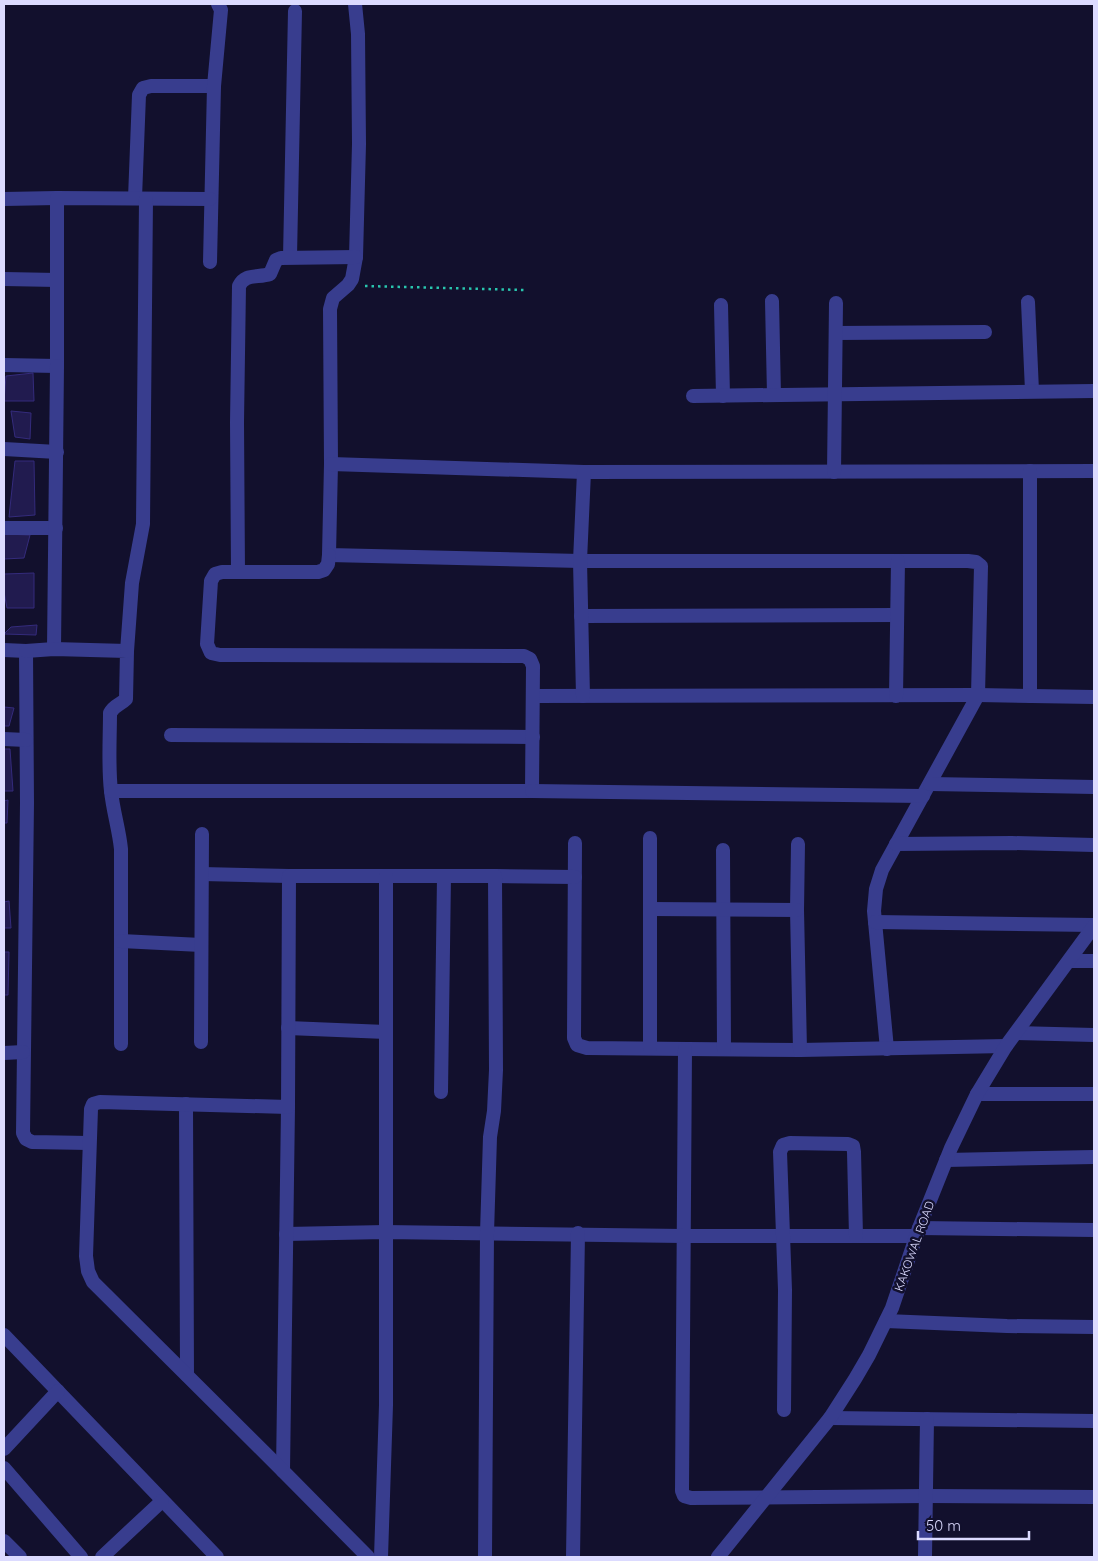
<svg xmlns="http://www.w3.org/2000/svg" width="1098" height="1561" viewBox="0 0 1098 1561" font-family="Quicksand,sans-serif">
<rect width="100%" height="100%" fill="#12102d"/>
<!-- building -->
<g fill="#211b4f" stroke="#342b7c">
<path d="M33,373L34,401H4L6,376Z"/>
<path d="M11,411L31,413L30,439L15,437Z"/>
<path d="M15,461H34L35,515L9,517Z"/>
<path d="M4,534L30,535L24,558L4,559Z"/>
<path d="M34,573V608H7L4,592V574Z"/>
<path d="M37,625L36,635L4,634L11,627Z"/>
<path d="M4,707L14,708L9,726H4Z"/>
<path d="M4,749H10L13,791H4Z"/>
<path d="M8,800L7,823H4V801Z"/>
<path d="M9,901L11,928H4V902Z"/>
<path d="M4,952H9L8,995H4Z"/>
</g>
<g fill="none" stroke-linecap="round" stroke-linejoin="round">
<!-- path -->
<path stroke="#29c5ae" stroke-width="2.5" stroke-dasharray="2.5 4" stroke-linecap="butt" d="M365,286L524,290"/>
<!-- minor -->
<g stroke="#383d8e" stroke-width="14">
<path d="M355,4L358,34L359,144L356,257L352,279L348,285L333,298L330,309L331,464L329,555L580,561H968L976,562L981,566L978,695L882,870L876,889L874,911L887,1049"/>
<path d="M135,198L139,95L143,88L151,86H214"/>
<path d="M4,199L57,198"/>
<path d="M290,257L295,11"/>
<path d="M210,262L214,86L221,10L218,4"/>
<path d="M4,279L57,280"/>
<path d="M772,301L774,395"/>
<path d="M1028,302L1032,391"/>
<path d="M721,305L723,396"/>
<path d="M836,333L985,332"/>
<path d="M4,365L57,366V198L210,199"/>
<path d="M693,396L1094,391"/>
<path d="M4,449L57,452"/>
<path d="M331,464L584,472L1094,471"/>
<path d="M1030,471V696"/>
<path d="M834,472L836,303"/>
<path d="M4,528H56"/>
<path d="M238,572L237,422L239,286C245,273 258,278 270,274L276,260L281,258L356,257"/>
<path d="M581,616L897,615"/>
<path d="M54,649L57,366"/>
<path d="M4,650L26,651L27,803L23,1133L26,1139L32,1142L89,1143"/>
<path d="M26,651L54,649L127,651L126,699C120,705 114,705 110,713C110,739 108,765 111,791C113,811 119,829 121,849V1044"/>
<path d="M127,651L132,583L143,524L146,199"/>
<path d="M533,696L978,695L1094,697"/>
<path d="M583,696L580,561L584,472"/>
<path d="M896,696L898,561"/>
<path d="M171,735L533,737"/>
<path d="M4,739L26,740"/>
<path d="M930,784L1094,787"/>
<path d="M111,791H532L533,666L530,659L524,656L220,655L211,653L207,644L211,581L215,574L222,572H318L324,570L328,564L329,555"/>
<path d="M532,791L923,796"/>
<path d="M575,843L574,1038L577,1045L587,1048L800,1050L1006,1046"/>
<path d="M798,844L797,910L800,1050"/>
<path d="M896,844L1012,843L1094,845"/>
<path d="M723,850L724,1049"/>
<path d="M202,874L289,876"/>
<path d="M495,876L575,877"/>
<path d="M650,909L797,910"/>
<path d="M875,922L1094,925"/>
<path d="M121,941L201,945"/>
<path d="M1069,961H1094"/>
<path d="M288,1028L386,1032"/>
<path d="M1016,1033L1094,1035"/>
<path d="M201,1042L202,834"/>
<path d="M650,1048V838"/>
<path d="M685,1049L682,1491L684,1496L691,1498L926,1496L1094,1497"/>
<path d="M4,1053L23,1052"/>
<path d="M441,1092L444,876"/>
<path d="M977,1094H1094"/>
<path d="M186,1104L187,1375"/>
<path d="M946,1160L1094,1157"/>
<path d="M919,1228L1094,1230"/>
<path d="M286,1234L385,1232L683,1236H917"/>
<path d="M886,1321L1007,1326L1094,1327"/>
<path d="M4,1335L217,1557"/>
<path d="M784,1410L785,1290L780,1152L783,1145L790,1143L848,1144L853,1146L854,1152L856,1236"/>
<path d="M830,1418L1094,1421"/>
<path d="M4,1449L58,1391"/>
<path d="M4,1468L81,1557"/>
<path d="M283,1471L288,1107"/>
<path d="M4,1541L20,1557"/>
<path d="M102,1557L162,1501"/>
<path d="M368,1557L283,1471L93,1282L88,1271L86,1256L91,1109L93,1104L100,1102L288,1107L289,876H495L496,1070L494,1111L490,1137L487,1233L485,1557"/>
<path d="M381,1557L386,1405V876"/>
<path d="M573,1557L578,1233"/>
<path d="M718,1557L830,1418L855,1379L869,1355L892,1308L919,1228L951,1148L977,1094L1006,1046L1094,926"/>
<path d="M925,1557L927,1419"/>
</g>
</g>
<g text-anchor="middle" dominant-baseline="central" stroke-width="5" stroke-linejoin="round" paint-order="stroke">
<!-- street labels -->
<g font-size="12" fill="#dcdbff" stroke="#12102d">
<text transform="translate(914 1246) rotate(-70)">KAKOWAL ROAD</text>
</g>
</g>
<!-- border -->
<rect width="1098" height="1561" fill="none" stroke="#dcdbff" stroke-width="10"/>
<!-- scale -->
<path d="M918 1531v8h111v-8" fill="none" stroke="#dcdbff" stroke-width="2.5"/>
<text x="926" y="1531" font-size="15" fill="#dcdbff" stroke="#12102d" stroke-width="4" paint-order="stroke">50 m</text>
</svg>
